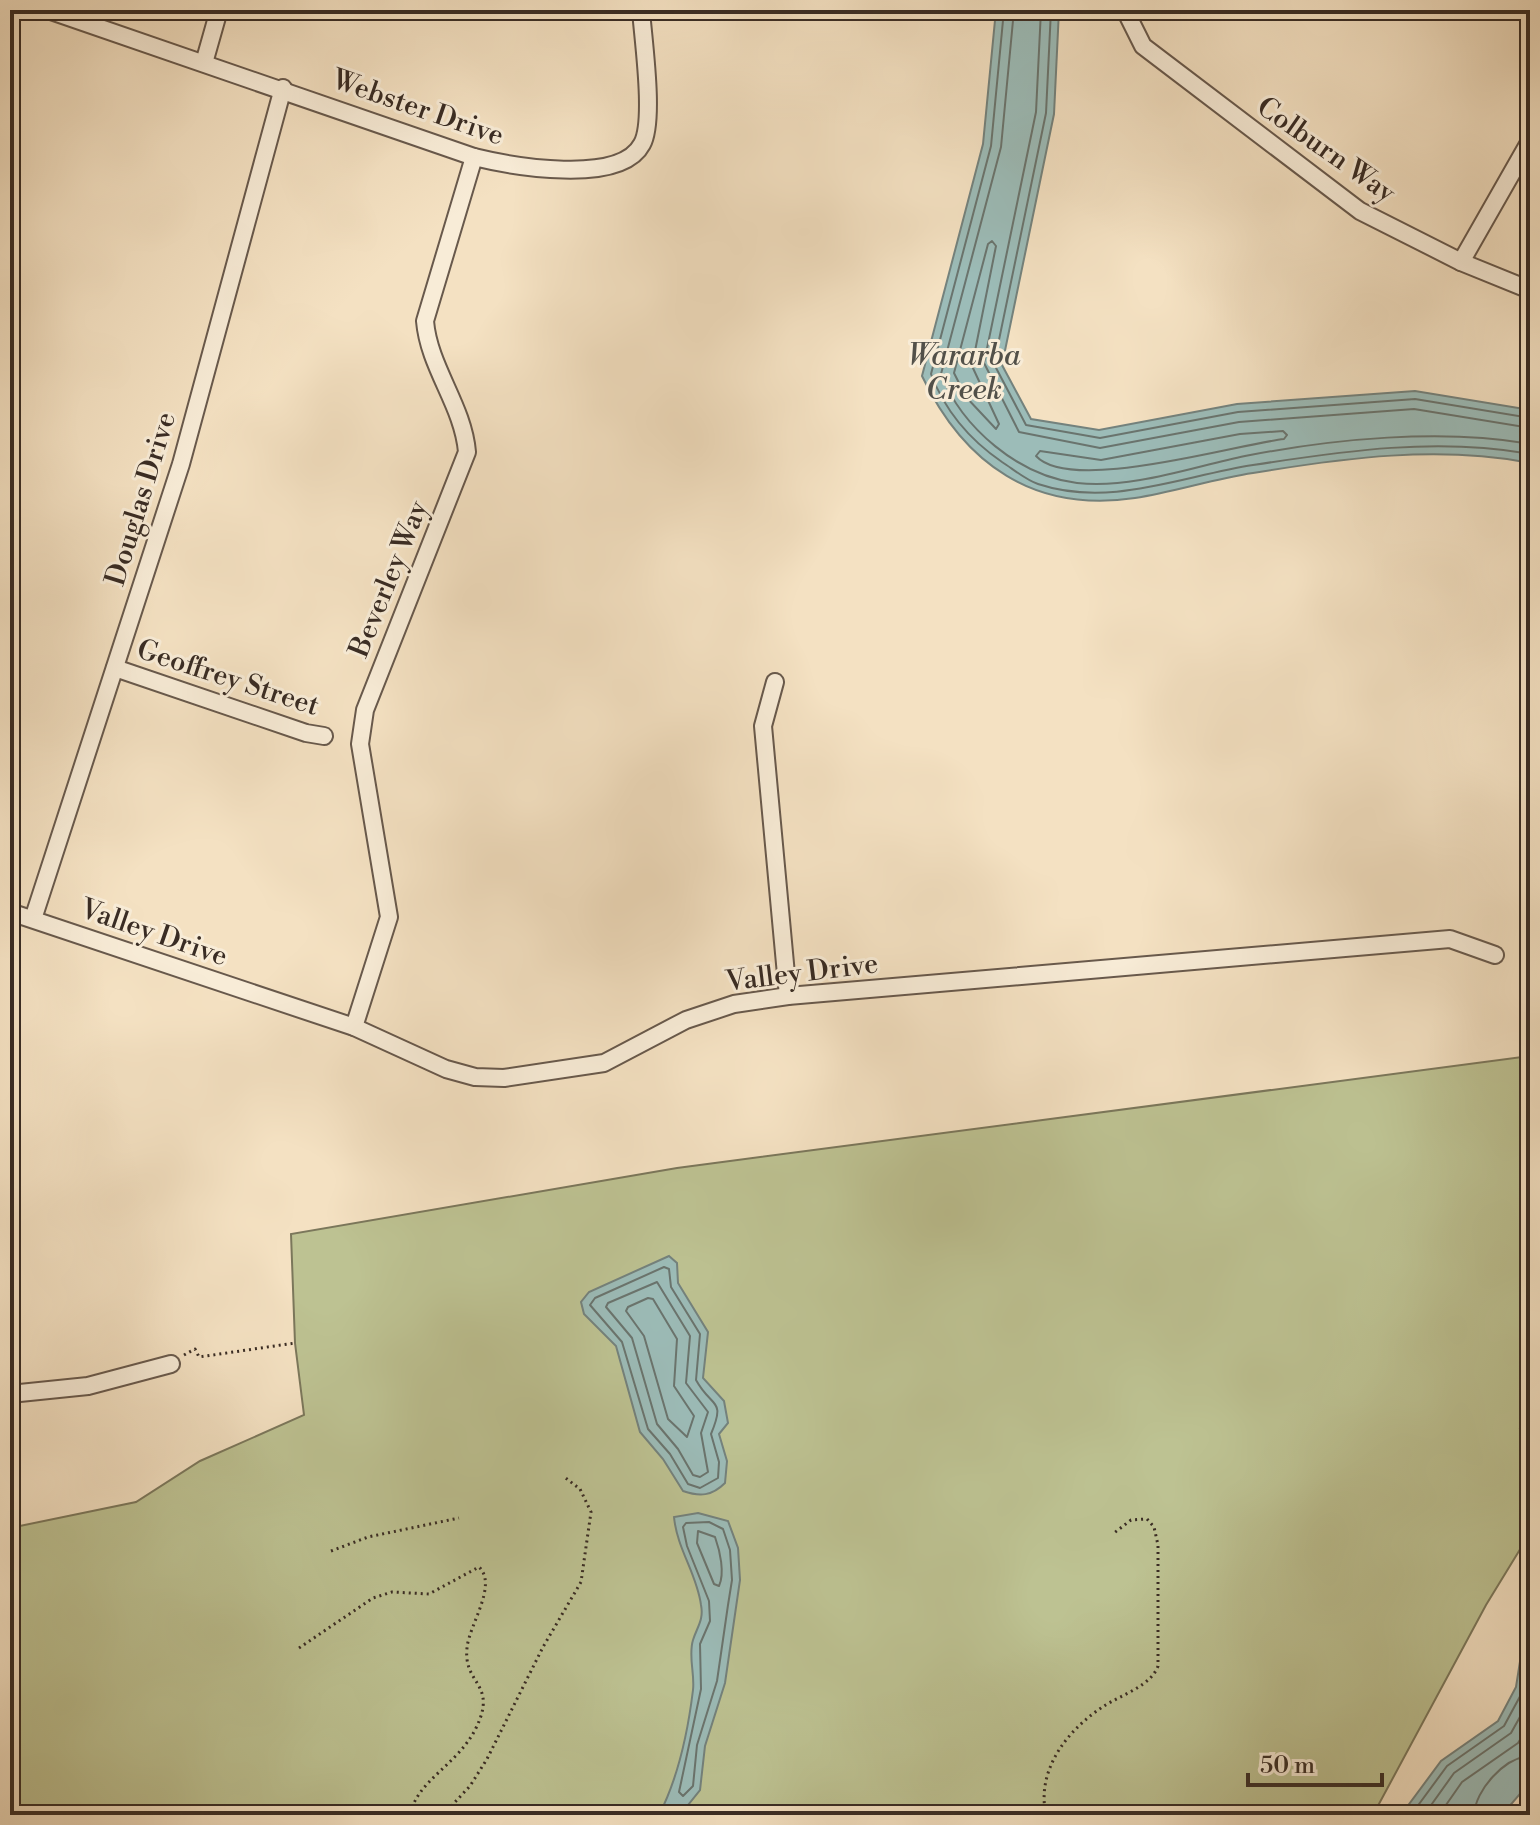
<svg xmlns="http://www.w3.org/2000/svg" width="1540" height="1825" viewBox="0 0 1540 1825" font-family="'Libre Bodoni',serif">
<rect width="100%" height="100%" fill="#f4e1c2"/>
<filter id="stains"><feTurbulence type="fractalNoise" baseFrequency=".0025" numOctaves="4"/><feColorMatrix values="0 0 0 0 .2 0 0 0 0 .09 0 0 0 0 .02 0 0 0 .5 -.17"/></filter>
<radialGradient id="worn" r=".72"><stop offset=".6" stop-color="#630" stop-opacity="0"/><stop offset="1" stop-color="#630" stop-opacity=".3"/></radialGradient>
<!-- green -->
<path fill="#bdc292" stroke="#7b775b" stroke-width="2" d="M1530,1056V1533L1486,1605L1373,1815H10V1528L136,1502L200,1461L304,1415L295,1343L291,1234L677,1168Z"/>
<!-- water -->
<g fill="#9cbcb8" stroke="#74827d" stroke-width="2">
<path d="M996,10H1059L1054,114L1002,365L1031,419L1099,430L1237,404L1415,391L1530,410V463C1439,445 1344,458 1253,473C1213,479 1174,492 1135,498C1034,513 964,464 922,376L983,144Z"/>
<path d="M669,1256L677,1263L678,1283L708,1332L703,1378L724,1401L728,1423L719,1434L727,1461L725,1483C712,1496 700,1497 683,1491L663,1459L640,1432L616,1346L584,1314L581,1302L589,1292Z"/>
<path d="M698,1513L728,1521L738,1548L740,1580L725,1683L705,1746L700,1790L680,1815H659C678,1778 688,1731 693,1690C695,1674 688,1656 693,1640C697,1627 704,1620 701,1605C697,1574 677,1549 674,1517Z"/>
<path d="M1530,1598V1782L1502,1815H1401L1441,1761L1498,1721L1516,1687Z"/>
</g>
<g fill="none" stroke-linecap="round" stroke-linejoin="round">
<!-- shore -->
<g stroke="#6a746e" stroke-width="2">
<path d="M1004,10L991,146L931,374C945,411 970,440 1002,462C1013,469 1026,480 1038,484C1110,508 1182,476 1253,465C1344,451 1438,437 1530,454"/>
<path d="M1014,10L1001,147L941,374C962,428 1019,476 1077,483C1133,489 1192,467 1245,456C1332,439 1443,428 1530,444"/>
<path d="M1041,10L1036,112L984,363L1019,432L1100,448L1239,422L1414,409L1530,428"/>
<path d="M1051,10L1046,113L994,364L1026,425L1100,438L1238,412L1415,399L1530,418"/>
<path d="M992,241L996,246L972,366L999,424L996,429L966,397L954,373L988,244Z"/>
<path d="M1283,431L1287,435L1284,439C1233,445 1071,494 1036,456L1040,451L1101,460L1240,434Z"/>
<path d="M664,1267L669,1269L671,1287L700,1334L696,1380C712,1409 726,1398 711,1434L719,1462L718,1478L700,1488L688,1484L670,1454L648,1429L622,1342L590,1305L595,1298Z"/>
<path d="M657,1282L690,1336L686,1383L708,1412L701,1433L708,1472L700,1477L693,1475L678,1449L657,1424L632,1338L606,1307L608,1303Z"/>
<path d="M648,1298L653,1299L677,1339L674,1386L694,1416L687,1437L668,1419L644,1336L626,1311L628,1307Z"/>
<path d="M709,1522L723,1529L730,1550L732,1580L728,1605L717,1681L697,1745L693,1786L683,1796L679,1792L701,1689L700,1644L710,1621L709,1601L687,1546L683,1527L686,1523Z"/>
<path d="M698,1531L715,1537C720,1551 725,1573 719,1586L714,1584L697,1543Z"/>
<path d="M1411,1815L1447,1766L1504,1726L1524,1689L1530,1648"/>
<path d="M1424,1815L1454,1773L1511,1733L1530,1699"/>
<path d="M1439,1815L1462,1782L1518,1743L1530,1724"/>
<path d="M1474,1815C1475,1790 1505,1757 1530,1756"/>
</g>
<defs>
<g id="minor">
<path d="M48,10L474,157C511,166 620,186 642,144C655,121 643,39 641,10"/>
<path d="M1125,10L1143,46L1360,211L1461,262L1530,290"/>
<path d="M10,14L11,10"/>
<path d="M204,63L219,10"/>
<path d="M1461,262L1530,141"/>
<path d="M115,668L306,733L324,736"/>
<path d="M775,682L763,726L788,996"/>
<path d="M10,912L354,1027L446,1069L475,1077L504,1078L604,1063L686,1020L734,1004L788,996L1450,939L1495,955"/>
<path d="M33,919L181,464L283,88"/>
<path d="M354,1027L389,917L360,744L365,710L467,452C463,405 429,368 425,321L474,157"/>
<path d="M10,1394L88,1386L171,1364"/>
</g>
</defs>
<!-- minor casing -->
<use href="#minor" stroke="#68594c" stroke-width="20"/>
<!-- path -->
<g stroke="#392c24" stroke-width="3" stroke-dasharray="2 4" stroke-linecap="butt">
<path d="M184,1355L195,1349L199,1357L295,1343"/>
<path d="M1520,1429L1530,1415"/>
<path d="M331,1551L368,1537L459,1518"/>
<path d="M299,1648L373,1598L392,1592L429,1594L479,1567C498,1585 469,1625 467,1648C463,1685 498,1683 476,1728C458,1765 417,1780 410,1815"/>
<path d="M443,1815L470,1786L487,1759L543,1647L581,1582L591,1512L580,1489L563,1476"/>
<path d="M1046,1815C1036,1770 1067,1730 1104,1706C1121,1695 1151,1686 1158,1666V1545L1154,1527L1147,1519L1131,1520L1114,1533"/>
</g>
<!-- minor -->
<use href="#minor" stroke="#f8ecd7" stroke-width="16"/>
</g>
<g text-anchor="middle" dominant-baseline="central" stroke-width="6" stroke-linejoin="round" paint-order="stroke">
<!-- street labels -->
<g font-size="28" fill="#392c24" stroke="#f8ecd7">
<text transform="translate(418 108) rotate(19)">Webster Drive</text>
<text transform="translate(1326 150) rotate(35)">Colburn Way</text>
<text transform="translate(141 499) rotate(-73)">Douglas Drive</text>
<text transform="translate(389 579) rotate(-68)">Beverley Way</text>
<text transform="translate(228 678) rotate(18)">Geoffrey Street</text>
<text transform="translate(154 933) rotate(19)">Valley Drive</text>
<text transform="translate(802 973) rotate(-7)">Valley Drive</text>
</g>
<!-- water labels -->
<g font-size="30" font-style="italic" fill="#525049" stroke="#f8ecd7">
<text x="964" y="356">Wararba<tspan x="964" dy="34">Creek</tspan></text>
</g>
</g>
<!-- margin -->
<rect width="1540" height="1825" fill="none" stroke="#f4e1c2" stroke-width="40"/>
<rect x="12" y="12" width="1516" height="1801" fill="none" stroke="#392c24" stroke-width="4"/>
<rect x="20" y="20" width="1500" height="1785" fill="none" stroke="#392c24" stroke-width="2"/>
<!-- scale -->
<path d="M1248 1773v12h134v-12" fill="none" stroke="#392c24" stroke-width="4"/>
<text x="1260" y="1773" font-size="24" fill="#392c24" stroke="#f8ecd7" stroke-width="6" paint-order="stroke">50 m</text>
<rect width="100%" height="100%" filter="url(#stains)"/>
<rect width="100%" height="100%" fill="url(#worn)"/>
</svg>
